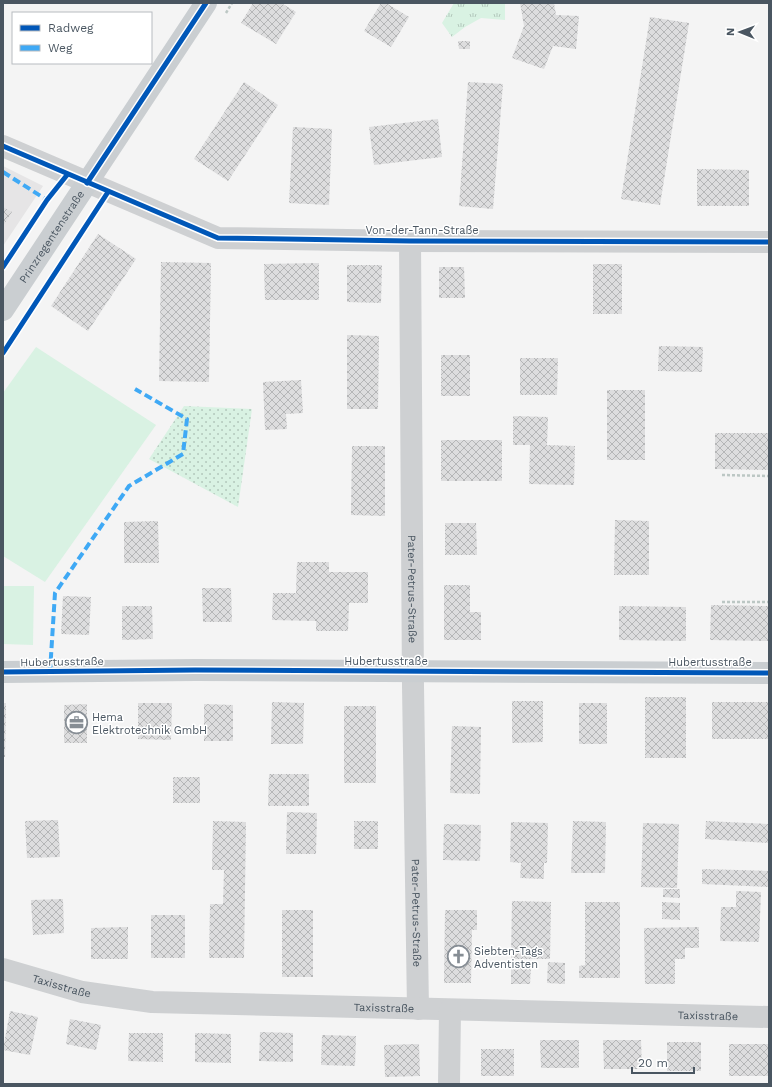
<svg xmlns="http://www.w3.org/2000/svg" width="772" height="1087" viewBox="0 0 772 1087" font-family="'Work Sans',sans-serif">
<defs>
<pattern id="grass-tufts" width="24" height="20" patternUnits="userSpaceOnUse"><rect width="24" height="20" fill="#d9f2e3"/><path d="M3 7l-1-3M5 7V3M7 7l1-3M15 17l-1-3M17 17v-4M19 17l1-3" fill="none" stroke="#b2c7bb"/></pattern>
<pattern id="park-dots" width="8" height="8" patternUnits="userSpaceOnUse"><rect width="8" height="8" fill="#d9f2e3"/><path d="M2 2h.1M6 6h.1" fill="none" stroke="#b2c7bb" stroke-width="1.8" stroke-linecap="round"/></pattern>
<pattern id="building-cross-hatch" width="8" height="8" patternUnits="userSpaceOnUse"><rect width="8" height="8" fill="#ddddde"/><path d="M0 0l8 8M0 8l8-8" fill="none" stroke="#b5b6b7"/></pattern>
</defs>
<rect width="100%" height="100%" fill="#f4f4f4"/>
<!-- education -->
<path fill="#e6e5e6" d="M3,166L43,186L3,246Z"/>
<!-- grass -->
<path fill="url(#grass-tufts)" d="M454,3H505V20L481,18L465,27L452,37L442,23Z"/>
<!-- park -->
<path fill="url(#park-dots)" d="M184,406L252,409L238,507L149,459Z"/>
<!-- pitch -->
<g fill="#d9f2e3">
<path d="M36,347L156,425L45,582L3,556V393Z"/>
<path d="M3,586H34L33,645L3,644Z"/>
</g>
<!-- building -->
<g fill="url(#building-cross-hatch)">
<path d="M253,3H281L296,12L276,44L241,23Z"/>
<path d="M381,3H386L409,17L391,47L364,31Z"/>
<path d="M520,3H554L556,15L579,16L576,49L553,46L544,69L512,58L524,26Z"/>
<path d="M650,17L689,23L660,205L621,199Z"/>
<path d="M458,41H470V49H459Z"/>
<path d="M244,82L278,105L228,181L194,159Z"/>
<path d="M468,82L503,84L493,209L459,206Z"/>
<path d="M438,119L442,157L374,165L369,127Z"/>
<path d="M293,127L332,129L329,205L289,203Z"/>
<path d="M697,169L749,170V206H697Z"/>
<path d="M3,207L12,212L3,226Z"/>
<path d="M98,234L136,259L88,331L51,306Z"/>
<path d="M161,262L211,263L209,382L159,381Z"/>
<path d="M319,263V300H265L264,264Z"/>
<rect x="593" y="264" width="29" height="50"/>
<path d="M347,265H382L381,303L347,302Z"/>
<path d="M439,267H464L465,298H439Z"/>
<path d="M347,335L379,336L378,409H347Z"/>
<path d="M659,346L703,347L702,372L658,371Z"/>
<rect x="441" y="355" width="29" height="41"/>
<path d="M520,358H558L557,395H520Z"/>
<path d="M301,380L303,413L286,414L287,429L265,430L263,382Z"/>
<rect x="607" y="390" width="38" height="70"/>
<path d="M513,416L548,417L547,445L575,446L574,485L529,484L530,445H513Z"/>
<path d="M715,433H769V470L715,469Z"/>
<rect x="441" y="440" width="61" height="41"/>
<path d="M352,446H385V516L351,515Z"/>
<path d="M615,520L649,521V575H614Z"/>
<path d="M158,521L159,563H124V522Z"/>
<path d="M445,523H476L477,555H445Z"/>
<path d="M297,562H329V572H368V603H349L348,631H316V621L272,620L273,593H296Z"/>
<path d="M444,585H470V612H481V640H444Z"/>
<path d="M202,588H231L232,622H203Z"/>
<path d="M63,596L91,597L89,635L61,634Z"/>
<path d="M711,605L769,606V641L710,640Z"/>
<path d="M122,606H152L153,639L122,640Z"/>
<path d="M619,606L686,607V641L619,640Z"/>
<rect x="645" y="697" width="41" height="61"/>
<path d="M512,701H543V742L512,743Z"/>
<path d="M272,702L304,703L303,744H271Z"/>
<rect x="712" y="702" width="57" height="37"/>
<path d="M3,703H6L5,757H3Z"/>
<path d="M138,703H172L171,740L138,739Z"/>
<rect x="579" y="703" width="28" height="41"/>
<path d="M87,704V743H64V705Z"/>
<path d="M204,704L233,705V741H204Z"/>
<rect x="344" y="706" width="32" height="77"/>
<path d="M452,726L481,727L480,794L450,793Z"/>
<path d="M269,774H309V806H268Z"/>
<rect x="173" y="777" width="27" height="26"/>
<path d="M287,812L317,813L316,854H286Z"/>
<path d="M58,820L60,857L27,858L25,821Z"/>
<path d="M213,821L246,822L244,958H209L210,904H223L224,870H212Z"/>
<rect x="354" y="821" width="24" height="28"/>
<path d="M573,821L606,822L605,873H571Z"/>
<path d="M706,821L769,824V843L705,839Z"/>
<path d="M511,822L548,823L547,863H544V879L520,878L521,863L510,862Z"/>
<path d="M643,823L679,824L677,888L641,887Z"/>
<path d="M444,824L481,825L480,861L443,860Z"/>
<path d="M702,869L769,871V887L702,884Z"/>
<path d="M663,889H680V898L663,897Z"/>
<path d="M736,891L761,892L759,942L720,941L721,907H736Z"/>
<path d="M63,899L64,933L33,935L31,900Z"/>
<path d="M512,901L551,902L550,959H511Z"/>
<path d="M585,902H620V978H579V966L585,965Z"/>
<path d="M662,902L680,903V920L662,919Z"/>
<rect x="282" y="910" width="31" height="67"/>
<path d="M445,910H477V930H472L471,983H444Z"/>
<rect x="151" y="915" width="34" height="43"/>
<path d="M128,927V959H91V928Z"/>
<path d="M699,927V948H685V959H675V984H645L644,928Z"/>
<path d="M548,962L565,963V984L547,983Z"/>
<path d="M511,965L531,966L530,984H511Z"/>
<path d="M10,1011L38,1017L30,1055L3,1050Z"/>
<path d="M70,1019L101,1025L96,1050L66,1044Z"/>
<path d="M260,1032L293,1033V1062L259,1061Z"/>
<path d="M129,1033H163V1062L128,1061Z"/>
<path d="M195,1033L231,1034V1063L195,1062Z"/>
<path d="M322,1035L356,1036L355,1066L321,1065Z"/>
<path d="M540,1040H579V1068H541Z"/>
<path d="M603,1040H641L642,1069H604Z"/>
<rect x="667" y="1042" width="34" height="29"/>
<path d="M419,1044L420,1076L385,1077L384,1045Z"/>
<rect x="729" y="1044" width="40" height="32"/>
<rect x="481" y="1049" width="33" height="27"/>
</g>
<g fill="none" stroke-linecap="round" stroke-linejoin="round">
<!-- path -->
<g stroke="#bcc7c4" stroke-width="2.5" stroke-dasharray="3 2" stroke-linecap="butt">
<path d="M226,13L232,3"/>
<path d="M722,475L769,476"/>
<path d="M722,602H769"/>
</g>
<!-- minor -->
<g stroke="#ced0d2" stroke-width="22">
<path d="M3,146L218,238L410,241L769,242"/>
<path id="s1" d="M410,241L413,686L418,1009"/>
<path id="s2" d="M3,969L82,992L152,1002L769,1017"/>
<path d="M449,1084L450,1010"/>
</g>
<!-- major -->
<g stroke="#caced1" stroke-width="22">
<path id="s3" d="M3,310L206,3"/>
<path d="M3,672L195,670L769,673"/>
</g>
<!-- quiet -->
<g stroke="#3fa9f5" stroke-width="4" stroke-dasharray="8 4" stroke-linecap="butt">
<path d="M3,172L47,200"/>
<path d="M50,672L55,593L129,486L183,454L187,419L135,389"/>
</g>
<defs>
<g id="cycleway">
<path d="M3,146L218,238L410,241L769,242"/>
<path d="M87,183L206,3"/>
<path d="M3,267L47,200L67,175"/>
<path d="M3,353L108,192"/>
<path d="M3,672L195,670L769,673"/>
</g>
</defs>
<!-- cycleway casing -->
<use href="#cycleway" stroke="#fff" stroke-width="8"/>
<!-- cycleway -->
<use href="#cycleway" stroke="#0057b8" stroke-width="5"/>
</g>
<!-- icons -->
<defs>
<symbol id="office-ring" viewBox="-11 -11 22 22"><circle r="9.5" fill="#fff" stroke="#868d94" stroke-width="1.5"/><path d="M-6-3h4V-5.5h4V-3h4V5H-6ZM-1-4.5V-3h2v-1.5ZM-6 0V1H6V0Z" fill="#868d94"/></symbol>
<symbol id="church-ring" viewBox="-11 -11 22 22"><circle r="9.5" fill="#fff" stroke="#868d94" stroke-width="1.5"/><path d="M-1.2-6h2.4v3.5h3.3v2.4h-3.3V6h-2.4V-.1h-3.3v-2.4h3.3Z" fill="#868d94"/></symbol>
</defs>
<g fill-rule="evenodd">
<use href="#office-ring" x="64" y="710" width="25" height="25"/>
<use href="#church-ring" x="446" y="944" width="25" height="25"/>
</g>
<g text-anchor="middle" dominant-baseline="central" stroke-width="3" stroke-linejoin="round" paint-order="stroke">
<!-- street labels -->
<g font-size="11" fill="#4a5661" stroke="#fff">
<text x="422" y="230">Von-der-Tann-Straße</text>
<text stroke="none"><textPath href="#s3" startOffset="88">Prinzregentenstraße</textPath></text>
<text stroke="none"><textPath href="#s1" startOffset="348">Pater-Petrus-Straße</textPath></text>
<text x="386" y="661">Hubertusstraße</text>
<text transform="translate(62 662) rotate(-1)">Hubertusstraße</text>
<text x="710" y="662">Hubertusstraße</text>
<text stroke="none"><textPath href="#s1" startOffset="672">Pater-Petrus-Straße</textPath></text>
<text stroke="none"><textPath href="#s2" startOffset="61">Taxisstraße</textPath></text>
<text stroke="none"><textPath href="#s2" startOffset="385">Taxisstraße</textPath></text>
<text stroke="none"><textPath href="#s2" startOffset="709">Taxisstraße</textPath></text>
</g>
<!-- poi labels -->
<g font-size="11" fill="#4a5661" stroke="#fff" text-anchor="start">
<text x="92" y="717">Hema<tspan x="92" dy="13">Elektrotechnik GmbH</tspan></text>
<text x="474" y="951">Siebten-Tags<tspan x="474" dy="13">Adventisten</tspan></text>
</g>
</g>
<!-- border -->
<rect width="772" height="1087" fill="none" stroke="#4a5661" stroke-width="8"/>
<!-- legend -->
<rect x="12" y="12" width="140" height="52" fill="#ffffff" stroke="#b7bbc0"/>
<rect x="20" y="25" width="20" height="6" fill="#0057b8" stroke="#b7bbc0"/>
<text x="48" y="32" font-size="12" fill="#4a5661">Radweg</text>
<rect x="20" y="45" width="20" height="6" fill="#3fa9f5" stroke="#b7bbc0"/>
<text x="48" y="52" font-size="12" fill="#4a5661">Weg</text>
<!-- north arrow -->
<g transform="translate(740 32) rotate(271)" stroke="#ffffff" stroke-width="3" paint-order="stroke">
<path d="M0-3L7 15L0 10L-7 15Z" fill="#4a5661"/>
<text y="-6" font-size="11" font-weight="bold" text-anchor="middle" fill="#4a5661">N</text>
</g>
<!-- scale -->
<path d="M632 1067v6h62v-6" fill="none" stroke="#4a5661" stroke-width="2"/>
<text x="638" y="1067" font-size="12" fill="#4a5661" stroke="#ffffff" stroke-width="3" paint-order="stroke">20 m</text>
</svg>
